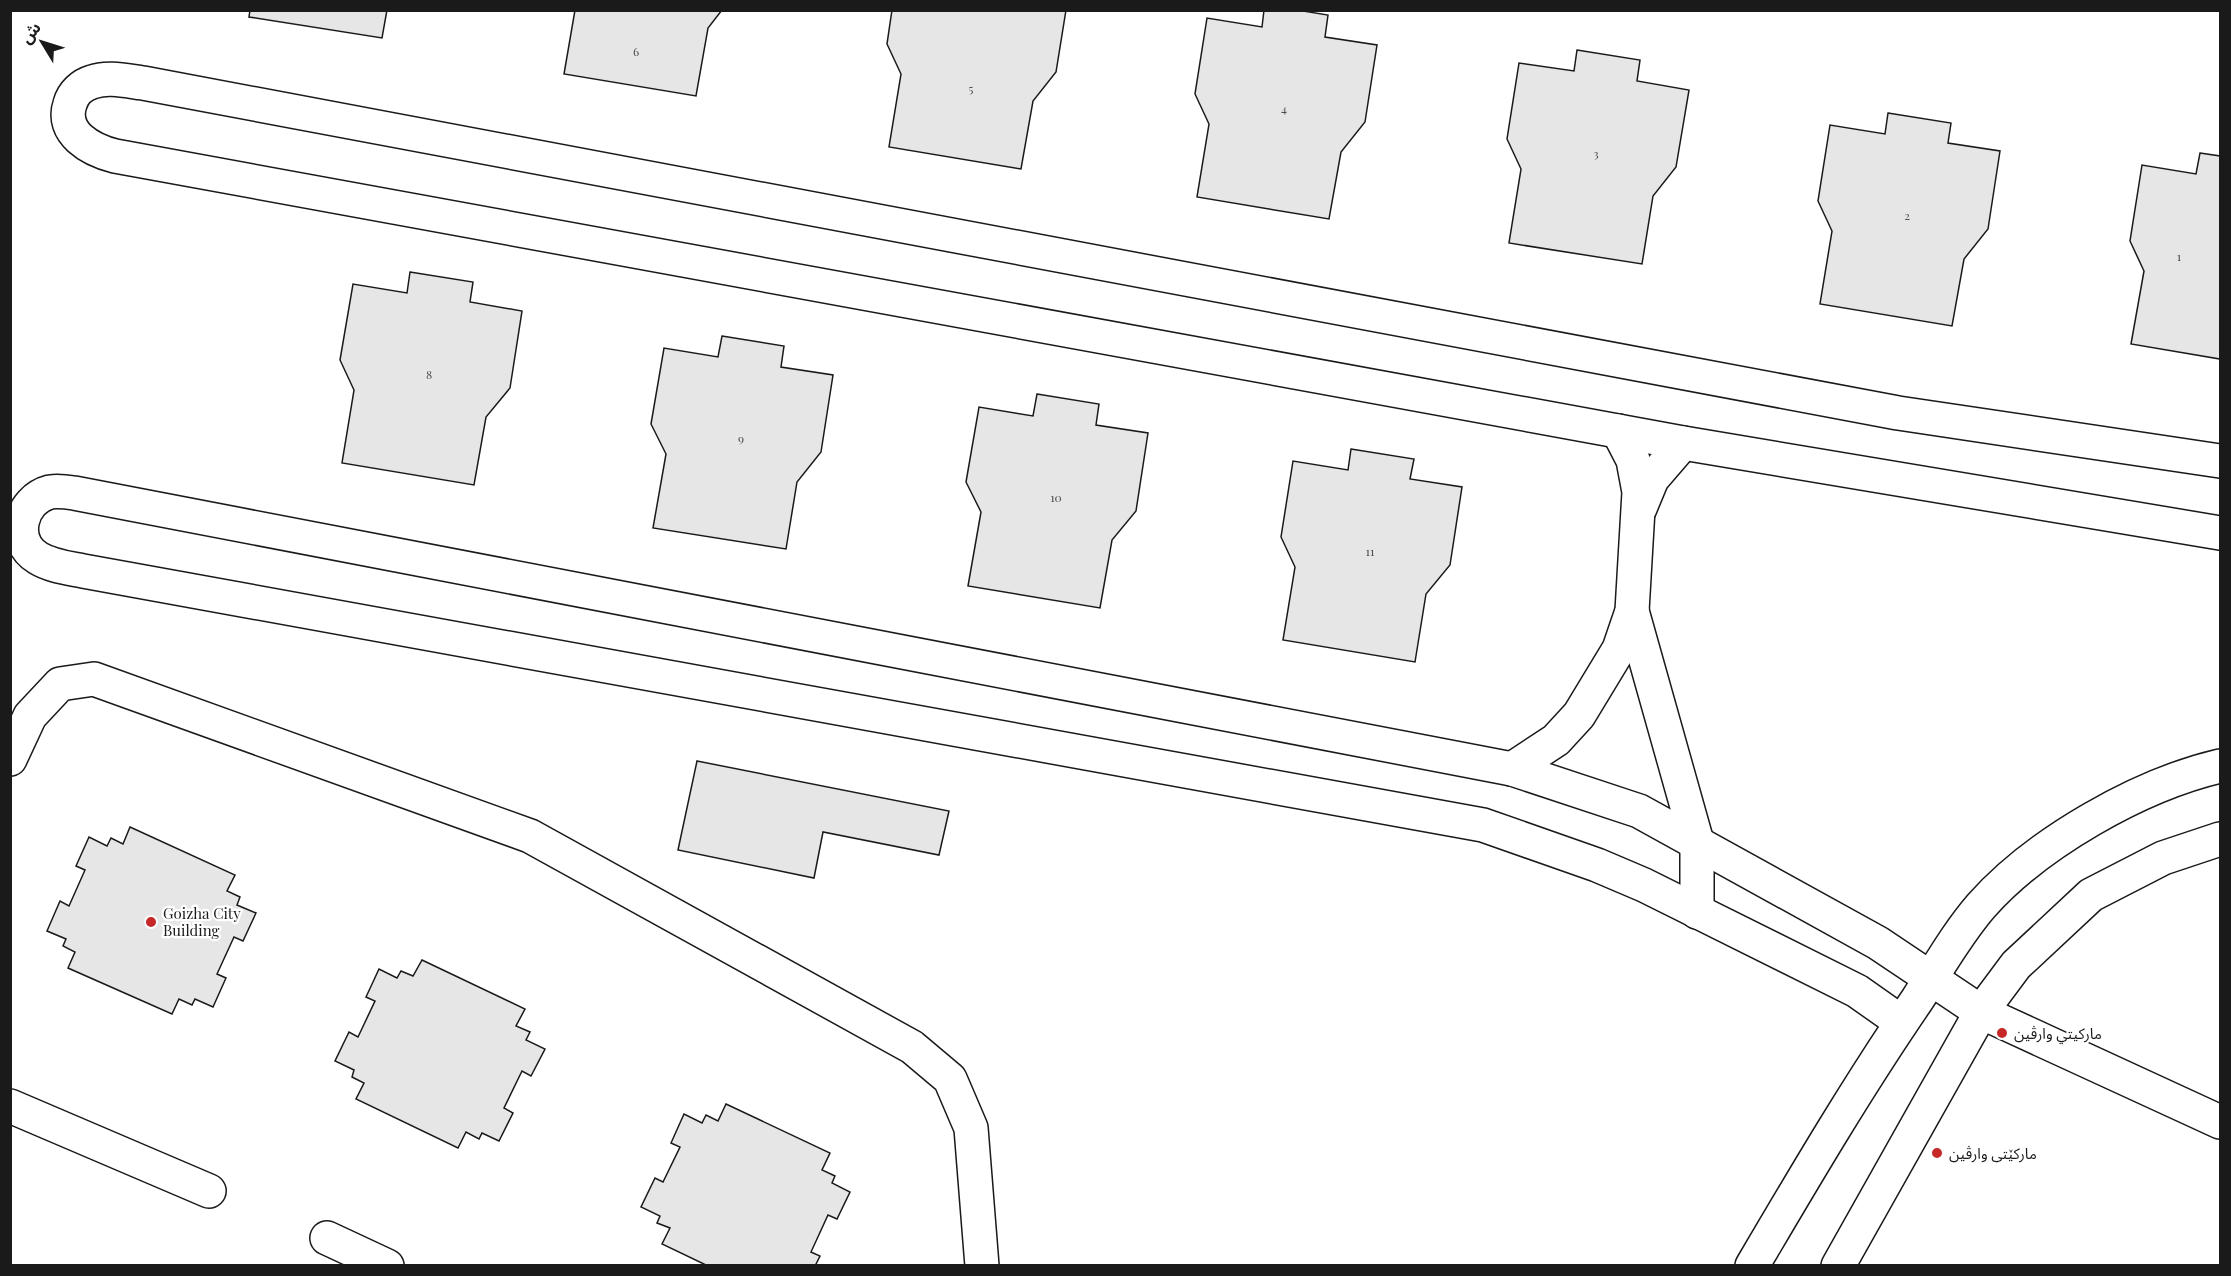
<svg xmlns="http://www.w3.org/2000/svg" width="2231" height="1276" viewBox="0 0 2231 1276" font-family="'Playfair Display','Noto Sans Arabic',serif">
<rect width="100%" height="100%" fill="#fff"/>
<!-- building -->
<g fill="#e6e6e6" stroke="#1a1a1a" stroke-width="1.5">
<path d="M250,10H387L382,38L249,17Z"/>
<path d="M575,10H722L708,28L696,96L564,74Z"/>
<path d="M892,10H1066L1056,72L1033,101L1021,169L889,147L901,74L887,44Z"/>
<path d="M1264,10H1297L1328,15L1325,37L1377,45L1365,122L1341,152L1329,219L1197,197L1209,124L1195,94L1207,18L1262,27Z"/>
<path d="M1577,50L1640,60L1637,81L1689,90L1676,167L1653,196L1642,264L1509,243L1521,169L1507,139L1519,63L1574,71Z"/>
<path d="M1888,113L1951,123L1948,143L2000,151L1988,229L1964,259L1952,326L1820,304L1832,231L1818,201L1830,125L1885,134Z"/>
<path d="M2200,153L2220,156V359L2131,344L2144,271L2130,241L2142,165L2196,174Z"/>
<path d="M410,272L473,282L470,302L522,311L510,388L486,417L474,485L342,463L354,390L340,360L353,284L407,293Z"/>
<path d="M722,336L784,346L781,367L833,375L821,452L797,482L786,549L653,528L666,454L651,424L664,348L718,357Z"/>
<path d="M1037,394L1099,404L1096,425L1148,433L1136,511L1112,540L1100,608L968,586L981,512L966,482L979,407L1033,416Z"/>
<path d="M1351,449L1414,459L1410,479L1462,487L1450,565L1426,594L1415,662L1283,640L1295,567L1281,537L1293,461L1348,470Z"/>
<path d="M697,761L949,811L939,855L823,832L814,878L678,850Z"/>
<path d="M130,827L235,875L227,891L240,897L237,905L256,913L243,941L234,937L217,974L226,978L213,1007L195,999L192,1005L179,999L172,1014L68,968L75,952L63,946L66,939L47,931L60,901L69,906L85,870L76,866L89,837L107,846L111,838L123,844Z"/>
<path d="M422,960L525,1009L516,1026L530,1032L526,1040L545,1049L531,1076L522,1071L504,1108L513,1113L499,1141L482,1133L479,1139L466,1132L458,1148L356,1099L364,1083L352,1077L354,1070L335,1061L349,1032L358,1037L375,1001L366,997L379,969L397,978L401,971L413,976Z"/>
<path d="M726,1104L830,1153L822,1170L835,1176L832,1183L850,1192L837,1219L828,1215L811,1252L820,1256L815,1266H708L662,1244L670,1228L657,1223L660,1216L641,1207L655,1178L663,1182L680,1147L671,1143L684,1114L702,1123L706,1115L718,1121Z"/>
</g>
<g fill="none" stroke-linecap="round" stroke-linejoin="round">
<defs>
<g id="minor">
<path d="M2220,461L1898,413L143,83C127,81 108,76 92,82C82,85 73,93 70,104C60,133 91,150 115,156L1683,443L2220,533"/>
<path d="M1640,508L1652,479L1683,443"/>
<path d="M1632,611L1697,842V912"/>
<path d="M10,759L30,716L60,684L94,679L530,836L912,1047L950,1079L971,1128L982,1266"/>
<path d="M1512,769L1556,740L1579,715L1619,649L1632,611L1639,492L1633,460L1618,431"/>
<path d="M1901,1022L1857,991L1644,885L1597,865L1483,825L83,571C68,568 51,566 38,558C10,541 20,500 50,492C58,491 67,492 74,493L1512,769L1639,811L1878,943L1981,1012L2220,1122"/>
<path d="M10,1106L209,1191"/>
<path d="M327,1238L387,1266"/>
</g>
<g id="tertiary">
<path d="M1752,1266C1805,1176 1858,1086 1917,1000C1938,968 1956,935 1981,906C2037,843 2139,785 2220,766"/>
<path d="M1838,1266L1981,1012L2016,965L2091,895L2163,858L2220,839"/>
</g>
</defs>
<!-- minor casing -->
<use href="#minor" stroke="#1a1a1a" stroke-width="36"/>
<!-- tertiary casing -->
<use href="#tertiary" stroke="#1a1a1a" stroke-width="36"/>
<!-- minor -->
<use href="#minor" stroke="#fff" stroke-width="33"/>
<!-- tertiary -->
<use href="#tertiary" stroke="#fff" stroke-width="33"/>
</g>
<!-- markers -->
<g fill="#c62828" stroke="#fff" stroke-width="2">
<circle cx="151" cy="922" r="6"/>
<circle cx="2002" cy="1033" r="6"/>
<circle cx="1937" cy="1153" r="6"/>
</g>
<g text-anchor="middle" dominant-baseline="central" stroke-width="4.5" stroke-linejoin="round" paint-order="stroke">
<!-- number labels -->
<g font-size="12" fill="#4d4d4d">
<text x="636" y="51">6</text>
<text x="971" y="88">5</text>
<text x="1284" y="108">4</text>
<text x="1596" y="153">3</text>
<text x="1907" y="215">2</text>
<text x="2179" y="256">1</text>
<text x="429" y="374">8</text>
<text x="741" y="438">9</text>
<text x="1056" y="497">10</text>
<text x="1370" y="551">11</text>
</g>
<!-- poi labels -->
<g font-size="15" fill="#1a1a1a" stroke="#fff" text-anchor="start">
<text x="163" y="913">Goizha City<tspan x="163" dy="17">Building</tspan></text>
<text x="2014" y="1033">ماركيتي وارڤين</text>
<text x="1949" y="1153">مارکێتی وارڤین</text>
</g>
</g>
<!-- border -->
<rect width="2231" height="1276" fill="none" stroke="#1a1a1a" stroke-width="24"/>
<!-- north arrow -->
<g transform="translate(42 42) rotate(308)" stroke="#ffffff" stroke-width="4.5" paint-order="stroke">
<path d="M0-4.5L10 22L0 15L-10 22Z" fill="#1a1a1a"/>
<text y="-9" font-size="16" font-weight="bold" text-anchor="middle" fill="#1a1a1a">ش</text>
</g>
</svg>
